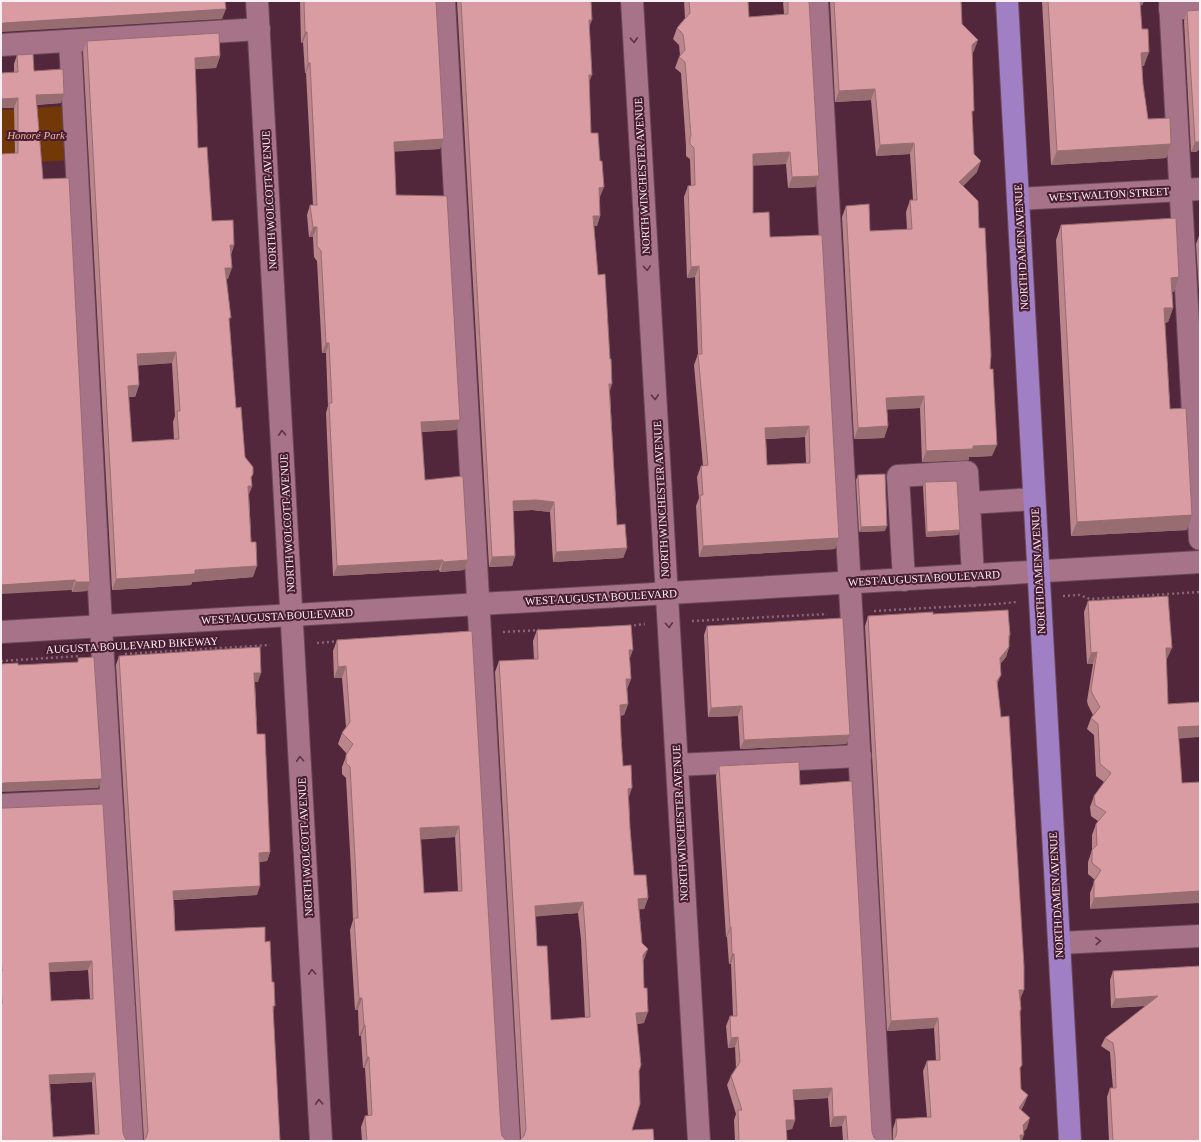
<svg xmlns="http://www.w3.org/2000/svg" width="1201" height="1142" viewBox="0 0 1201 1142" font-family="'Times New Roman',serif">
<rect width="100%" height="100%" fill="#53273b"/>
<!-- green -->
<path fill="#723808" d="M67,106L71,160L1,164V110Z"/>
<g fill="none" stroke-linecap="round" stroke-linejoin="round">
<defs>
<g id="minor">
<path d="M257,1L321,1141"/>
<path d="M444,1L509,1141"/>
<path d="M632,1L699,1141"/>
<path d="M817,1L881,1141"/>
<path d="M1170,1L1200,539"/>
<path d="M1170,9L1200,7"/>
<path d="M70,41L101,626L132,1141"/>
<path d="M1,45L259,29"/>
<path d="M1018,199L1200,189"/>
<path d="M973,576L969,503L1034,499"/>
<path d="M904,580L898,476L967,472L969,503"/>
<path d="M1,632L1200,562"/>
<path d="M677,765L860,756"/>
<path d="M1,805L111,800"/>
<path d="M1059,943L1200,936"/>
</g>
<path id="major" d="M1007,1L1070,1141"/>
</defs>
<!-- minor casing -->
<use href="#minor" stroke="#6a4859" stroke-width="24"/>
<!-- major casing -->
<use href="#major" stroke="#6a4859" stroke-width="24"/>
<!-- path -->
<g stroke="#886675" stroke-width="2.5" stroke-dasharray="2 3" stroke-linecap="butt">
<path d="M1063,596L1079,595L1090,599L1200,592"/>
<path d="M874,611L997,604L1017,602"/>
<path d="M692,621L827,614"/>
<path d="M629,626L645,624"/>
<path d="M503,632L540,630"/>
<path d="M317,643L340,641"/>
<path d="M125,654L270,645"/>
<path d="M1,661L80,656"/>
</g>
<!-- minor -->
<use href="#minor" stroke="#a77389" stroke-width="22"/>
<!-- major -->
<use href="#major" stroke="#a17fc4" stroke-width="22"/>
</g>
<!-- wall -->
<g fill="#ba868b" fill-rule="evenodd">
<path d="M300,1H436L440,149L394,151L396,195L460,420L456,430L421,432L425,480L468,560L464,570L440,572L439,570L333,576L326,413L328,406L326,353H322L317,261L314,257L313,237H309L307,215L310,205H313L306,73H305L303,42L301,43Z"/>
<path d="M457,1H591L589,26V82L591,133L600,197V216L597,226H594L598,275L610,392L617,525L627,548L623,558L553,562L550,512L532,510L513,511L515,556L512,566L489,567Z"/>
<path d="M684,1H748L749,17L784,14L783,1H809L815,187L788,188L786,164L753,165V213L770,237L839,538L835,549L699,557L696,506L699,498L697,477L701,466H703L694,365L698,354L695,277L687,278L684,197L688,186H691L690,159L686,156V146L681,73L675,68L679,57L680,55L679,45L673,39L677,28L685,18ZM805,437L806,463L767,465L766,439Z"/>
<path d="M830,1H961L962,24L974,51L972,53V116L974,154L977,172L963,186L979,228L990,369L992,456L969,457V460L922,462L920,408L887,409L888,426L884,438L854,439L842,217L846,206L870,231L907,229L906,212L910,200H913L910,154L876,156L871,100L835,102Z"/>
<path d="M1042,1H1144L1142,5L1140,6L1144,66H1142L1143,84L1148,119L1171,144L1166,158L1051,165Z"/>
<path d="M1200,10V149L1196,152H1191L1184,21L1187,11Z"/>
<path d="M87,41L220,56L216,68L195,69L198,148L212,221L234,245L231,255L228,279H226L236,408L245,457L253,474L251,479L252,486L249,494L253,577L192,582L191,585L112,590L83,52ZM172,363L175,416L173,422L174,440L132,442L128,397H135L139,385L138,365Z"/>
<path d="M17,55L34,71L61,103L37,105L43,179L90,582L87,591L72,592L15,154L14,108H1V68V73H14V64Z"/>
<path d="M1061,225L1174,292H1172L1173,308L1168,322L1165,323L1170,409L1187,530L1071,536L1056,240Z"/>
<path d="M1199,236H1200V291H1199L1196,244Z"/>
<path d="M858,475L885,531L859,532L856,480Z"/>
<path d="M925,482L960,530L958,535L926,537L923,487Z"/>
<path d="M1088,601L1167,659H1166L1168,704L1179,739L1090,909V893L1095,880L1088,874V862L1092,850V835L1096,824L1098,821L1091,816L1090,807L1094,796L1104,782L1096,776L1094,735L1087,729L1091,718L1093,715L1088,705L1087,701L1093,664H1087L1084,612Z"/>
<path d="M933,614L1010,635L1009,640V647L1006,657L1001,663L997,685L1021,1009L1020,1013V1071L1021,1089L1024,1105L1021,1110L1027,1128L1024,1131L893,1139V1129L896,1119L927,1117L923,1071L927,1061L936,1060L934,1028L887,1031L865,626L868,616Z"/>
<path d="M707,626L850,735L846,744L740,749L738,716L708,717L704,635Z"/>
<path d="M537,630L630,660L631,679L627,689L628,704L624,715L620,716L623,766L629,798L630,828L634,875L648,898L644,909H639L642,943L644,960L643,961L644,1023L637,1024L520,1140L521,1139L495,672L499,661L534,659L533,641ZM578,913L581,939L585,1018L551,1020L537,946L535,916Z"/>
<path d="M472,631L501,1130L502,1136L507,1141H508H362L361,1127L365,1116H368L365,1068H363L361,1036H359L358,1010H355L350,930L353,920L351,869L346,778L342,774V767L347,754L338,744L342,733L346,727L342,678H334L333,651L337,640ZM455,837L458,891L424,893L420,839Z"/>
<path d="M119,656L258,682H255L257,734L270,852L267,861L259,862L257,895L174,900L175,931L265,942L272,982L274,1009L144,1140L116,665Z"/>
<path d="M719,766L800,785L872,1132L874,1138L878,1141H843L842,1126L830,1127L828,1098L794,1100L795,1120L792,1129L787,1130V1141H735L734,1120L736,1114L727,1085L731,1076L736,1068L735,1047L728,1048L726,1026L730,1016H733L731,964H729L727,937H726L716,776Z"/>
<path d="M103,804L123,1133L125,1138L1,1141V808H5ZM88,970L90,999L51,1001L49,972ZM92,1082L95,1135L53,1137L50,1084Z"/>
<path d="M1200,966V1141H1109L1107,1097L1110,1088H1113L1111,1066L1110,1052L1101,1046L1105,1038L1146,1006L1111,1008L1110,980L1113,971Z"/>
</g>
<!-- shaded-wall -->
<g fill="#976d71">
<path d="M1136,1H1144L1142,5L1134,6Z"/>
<path d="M226,9L222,19L1,32V24L4,23Z"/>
<path d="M589,20H592L588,30Z"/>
<path d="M305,32H307L303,42L301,43Z"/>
<path d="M978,40L974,51L968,56L972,45Z"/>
<path d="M1149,52L1144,66H1136L1141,53Z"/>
<path d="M220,56L216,68L191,69L195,58Z"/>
<path d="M308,63H310L306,73H305Z"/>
<path d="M589,75H592L588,85Z"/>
<path d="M875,89L871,100L835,102L839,91Z"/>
<path d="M64,94L61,103L32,105L36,95Z"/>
<path d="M18,98L14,108H1V99Z"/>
<path d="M444,139L440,149L390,152L394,142Z"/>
<path d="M1195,142H1200V149L1196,152H1191Z"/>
<path d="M914,143L910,154L876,156L880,145Z"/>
<path d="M1171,144L1166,158L1051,165L1057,151Z"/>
<path d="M790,152L786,164L749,166L753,154Z"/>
<path d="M981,161L977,172L955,193L959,182Z"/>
<path d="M819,176L815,187L788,188L792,177Z"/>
<path d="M604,187L600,197L595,198L599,188Z"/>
<path d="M593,216H600L597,226H589Z"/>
<path d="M313,227H317L313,237H309Z"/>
<path d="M230,245H234L230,256Z"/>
<path d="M699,266L695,277L687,278L691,267Z"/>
<path d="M225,268H232L228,279H221Z"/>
<path d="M1179,277L1174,292H1165L1171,278Z"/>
<path d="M1164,308H1173L1168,322L1159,323Z"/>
<path d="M326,343H329L326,353H322Z"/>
<path d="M176,352L172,363L133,366L137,354Z"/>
<path d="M609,384H612L609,394Z"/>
<path d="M139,385L135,397H123L128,386Z"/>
<path d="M924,396L920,408L882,410L886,398Z"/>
<path d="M460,420L456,430L417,432L421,422Z"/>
<path d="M809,426L805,437L761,439L765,428Z"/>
<path d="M888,426L884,438L854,439L858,428Z"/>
<path d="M997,445L992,456L969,457V460L922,462L926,451L973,446Z"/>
<path d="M248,486H252L248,497Z"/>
<path d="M536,500L554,502L550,512L532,510L509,511L513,501Z"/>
<path d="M1192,515L1187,530L1071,536L1077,522Z"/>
<path d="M887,526L885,531L859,532L861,527Z"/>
<path d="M960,530L958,535L926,537L927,532Z"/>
<path d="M839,538L835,549L699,557L703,546Z"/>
<path d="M627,548L623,558L553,562L556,552Z"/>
<path d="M515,556L512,566L489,567L492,557Z"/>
<path d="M443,560L439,570L333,576L337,566Z"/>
<path d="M468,560L464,570L440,572L443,562Z"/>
<path d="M257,566L253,577L192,582L191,585L112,590L116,579L195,570Z"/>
<path d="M75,580L72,590L1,594V585Z"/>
<path d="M76,582H90L87,591L72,592Z"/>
<path d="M1009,647L1006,657L997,667L1000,658Z"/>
<path d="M1166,648H1172L1167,659L1162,660Z"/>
<path d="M629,650H633L629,661Z"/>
<path d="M1097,652L1093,664H1087L1091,653Z"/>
<path d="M346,666L342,678H334L338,667Z"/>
<path d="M254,673H261L258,682H251Z"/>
<path d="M1001,675L997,685V681Z"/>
<path d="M626,679H631L626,690Z"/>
<path d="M628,704L624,715L616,716L620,705Z"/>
<path d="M742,706L738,716L708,717L711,708Z"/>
<path d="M1200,726V737L1174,739L1178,727Z"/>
<path d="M850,735L846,744L740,749L744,740Z"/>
<path d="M102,779L98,788L1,792V784L4,783Z"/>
<path d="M632,788L628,800V789Z"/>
<path d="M459,826L455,837L416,840L420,828Z"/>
<path d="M270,852L267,861L255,862L259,853Z"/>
<path d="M260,886L257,895L170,900L173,891Z"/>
<path d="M1200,891V903L1090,909L1094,898Z"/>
<path d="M648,898L644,909L634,910L638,899Z"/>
<path d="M583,902L578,913L531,917L535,906Z"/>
<path d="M730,927H731L727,937H726Z"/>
<path d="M648,949L644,960L639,967L643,955Z"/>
<path d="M732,954H734L731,964H729Z"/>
<path d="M92,961L88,970L45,972L49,963Z"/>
<path d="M1019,990H1024L1020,1000Z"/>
<path d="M1158,996L1155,1005L1111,1008L1115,999Z"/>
<path d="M359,998H362L358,1010H355Z"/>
<path d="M648,1012L644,1023L632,1024L636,1013Z"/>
<path d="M938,1018L934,1028L887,1031L891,1021Z"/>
<path d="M364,1025H365L361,1036H359Z"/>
<path d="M738,1037L735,1047L728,1048L731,1038Z"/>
<path d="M367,1057H369L365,1068H363Z"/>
<path d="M95,1073L92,1082L46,1084L49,1075Z"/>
<path d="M832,1088L828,1098L790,1100L793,1090Z"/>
<path d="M1028,1095L1024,1105L1015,1118L1019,1108Z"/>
<path d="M846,1116L842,1126L830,1127L833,1117Z"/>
<path d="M1030,1118L1027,1128L1020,1135L1023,1125Z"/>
<path d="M786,1120H795L792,1129L782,1130Z"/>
<path d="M1020,1135H1024L1022,1141H1018Z"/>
</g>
<!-- building -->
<g fill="#d89ca2" stroke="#976d71" fill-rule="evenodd">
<path d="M1,1H225L226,9L4,23L1,24Z"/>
<path d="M304,1H436L444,139L394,142L396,195L447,196L460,420L421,422L425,480L463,476L468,560L443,562V560L337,566L329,403H332L329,343H326L321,251L317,246V227H313L310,205H317L310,63H308L307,32H305Z"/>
<path d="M461,1H591L592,20H589L592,75H589L591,133H598L600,161H602L604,187L599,188L600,216H593L598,275L605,274L610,359H611L612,384H609L617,525L625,524L627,548L556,552L554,502L536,500L513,501L515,556L492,557Z"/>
<path d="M689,1H748L749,17L788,14V1H809L819,176L792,177L790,152L753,154V213L769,212L770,237L822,235L839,538L703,546L700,495H703L701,466L708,465L698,354H702L699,266L691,267L688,186L695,185L694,148L690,144V137L691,136L685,62L679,57L685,50L683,34L677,28L690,13ZM809,426L810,463L767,465L765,428Z"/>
<path d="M834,1H961L962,24L978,40L972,45L974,111H972L974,154L981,161L959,182L978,201L979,228H985L991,355L990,369H993L997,445L973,446V449L926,451L924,396L886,398L888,426L858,428L846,206L869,204L870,231L912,229L910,200H917L914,143L880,145L875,89L839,91Z"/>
<path d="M1048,1H1140L1142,29H1148L1149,52L1141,53L1143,84L1148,119L1170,118L1171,144L1057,151Z"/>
<path d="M1200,10V142H1195L1187,11Z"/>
<path d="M219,33L220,56L195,58L198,148L207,147L212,221L233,220L234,245H230L232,268H225L231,318H229L236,408L241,407L245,457L253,467V474L251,477L252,486H248L251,542H256L257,566L195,570V574L116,579L87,41ZM176,352L180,411H177L179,439L132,442L128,386L139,385L137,354Z"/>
<path d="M33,54L34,71L63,69L64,94L36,95L43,179L69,178L90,582H76L75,580L1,585V154L18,153V98L1,99V68V73L18,72L17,55Z"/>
<path d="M1176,218L1179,277L1171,278L1173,308H1164L1170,409L1186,408L1192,515L1077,522L1061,225Z"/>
<path d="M1199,236H1200V251Z"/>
<path d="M885,474L887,526L861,527L858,475Z"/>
<path d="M957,481L960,530L927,532L925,482Z"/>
<path d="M1168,596L1172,648H1166L1168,704L1200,702V726L1178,727L1182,783L1200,782V891L1094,898V881L1101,870L1092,863V850L1097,845L1096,824L1106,812L1095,805L1094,796L1111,773L1100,764L1098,724L1091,718L1100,707L1092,693L1091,689L1097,652L1091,653L1088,601Z"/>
<path d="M1008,610L1010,635H1009V647L1000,658L1001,675L997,681L1001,717L1009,716L1024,966V990H1019L1021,1009L1020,1011L1022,1065L1020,1068L1021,1089L1028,1095L1019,1108L1030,1118L1023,1125L1024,1135H1020L1021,1141H892L896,1136L897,1130L896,1119L931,1117L927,1061L940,1060L938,1018L891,1021L868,616L933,612V614Z"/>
<path d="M843,618L850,735L744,740L742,706L711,708L707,626Z"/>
<path d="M631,625L633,650H629L631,679H626L628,704L620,705L621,737L623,766L631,765L632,788L628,789L630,828L634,875H646L648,898L638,899L642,943L648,949L643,955L644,988H647L648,1012L636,1013L641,1065L639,1071L640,1104L632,1130L653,1129L654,1141H518L520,1140L524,1136L526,1129L499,661L538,659L537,630ZM583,902L585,928L590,1017L551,1020L547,946H537L535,906Z"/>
<path d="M472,631L501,1130L502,1136L507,1141H508H367L365,1116L372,1115L369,1057H367L365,1025H364L362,998H359L354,918H358L355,858L350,767L346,763V755L353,744L342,733L350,722L346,666L338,667L337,640ZM459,826L462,891L424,893L420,828Z"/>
<path d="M260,647L261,673H254L257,734H265L270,852L259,853L260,886L173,891L175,931L265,927V942L270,941L272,982H274L275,1006H273L280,1141H143L146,1138L148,1131L119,656Z"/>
<path d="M94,657L102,779L4,783L1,784V664L18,663V665L78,662V658Z"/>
<path d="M799,762L800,785L852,781L872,1132L874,1138L878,1141H848L846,1116L833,1117L832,1088L793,1090L795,1120H786L787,1141H739L738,1110H742L731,1076L740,1062L738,1037L731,1038L730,1016H737L734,954H732L731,927H730L719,766Z"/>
<path d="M103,804L123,1133L125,1138L127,1141H1V1004H2L1,986V971H2L1,959V808H5ZM92,961L93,999L51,1001L49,963ZM95,1073L99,1134L53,1137L49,1075Z"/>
<path d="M1200,966V1141H1113L1110,1088H1116L1115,1057L1113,1043L1105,1038L1158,996L1115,999L1113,971Z"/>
</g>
<!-- one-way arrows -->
<defs><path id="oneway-chevron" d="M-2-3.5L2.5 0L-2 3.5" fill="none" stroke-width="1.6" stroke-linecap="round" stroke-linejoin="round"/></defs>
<g stroke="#603247">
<use href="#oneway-chevron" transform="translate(634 40) rotate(87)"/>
<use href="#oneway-chevron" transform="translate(647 268) rotate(87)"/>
<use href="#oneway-chevron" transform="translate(655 397) rotate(87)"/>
<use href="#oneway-chevron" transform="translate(282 433) rotate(-93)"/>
<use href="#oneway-chevron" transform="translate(669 625) rotate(86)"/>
<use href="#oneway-chevron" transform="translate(300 759) rotate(-93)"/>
<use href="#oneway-chevron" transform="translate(1098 941) rotate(-3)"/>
<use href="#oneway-chevron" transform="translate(312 972) rotate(-93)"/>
<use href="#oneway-chevron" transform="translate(319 1102) rotate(-93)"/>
</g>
<g text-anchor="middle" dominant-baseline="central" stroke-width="4" stroke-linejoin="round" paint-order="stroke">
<!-- park labels -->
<g font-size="11" font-style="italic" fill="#eeb898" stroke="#481c31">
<text x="36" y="135">Honoré Park</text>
</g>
<!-- street labels -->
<g font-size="11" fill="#fcf0f4" stroke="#481c31">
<text transform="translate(642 176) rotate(-93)">NORTH WINCHESTER AVENUE</text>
<text transform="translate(1109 194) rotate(-3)">WEST WALTON STREET</text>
<text transform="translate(269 200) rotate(-93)">NORTH WOLCOTT AVENUE</text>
<text transform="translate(1021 247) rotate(-93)">NORTH DAMEN AVENUE</text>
<text transform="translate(661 499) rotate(-93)">NORTH WINCHESTER AVENUE</text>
<text transform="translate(287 523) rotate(-93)">NORTH WOLCOTT AVENUE</text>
<text transform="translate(1038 571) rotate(-93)">NORTH DAMEN AVENUE</text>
<text transform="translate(924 578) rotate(-3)">WEST AUGUSTA BOULEVARD</text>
<text transform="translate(601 597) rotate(-3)">WEST AUGUSTA BOULEVARD</text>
<text transform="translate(277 616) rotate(-3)">WEST AUGUSTA BOULEVARD</text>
<text transform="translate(132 645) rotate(-3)">AUGUSTA BOULEVARD BIKEWAY</text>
<text transform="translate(680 823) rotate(-93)">NORTH WINCHESTER AVENUE</text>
<text transform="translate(305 847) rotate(-93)">NORTH WOLCOTT AVENUE</text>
<text transform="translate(1056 895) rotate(-93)">NORTH DAMEN AVENUE</text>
</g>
</g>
<!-- border -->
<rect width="1201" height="1142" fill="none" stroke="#fcf0f4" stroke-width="4"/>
</svg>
